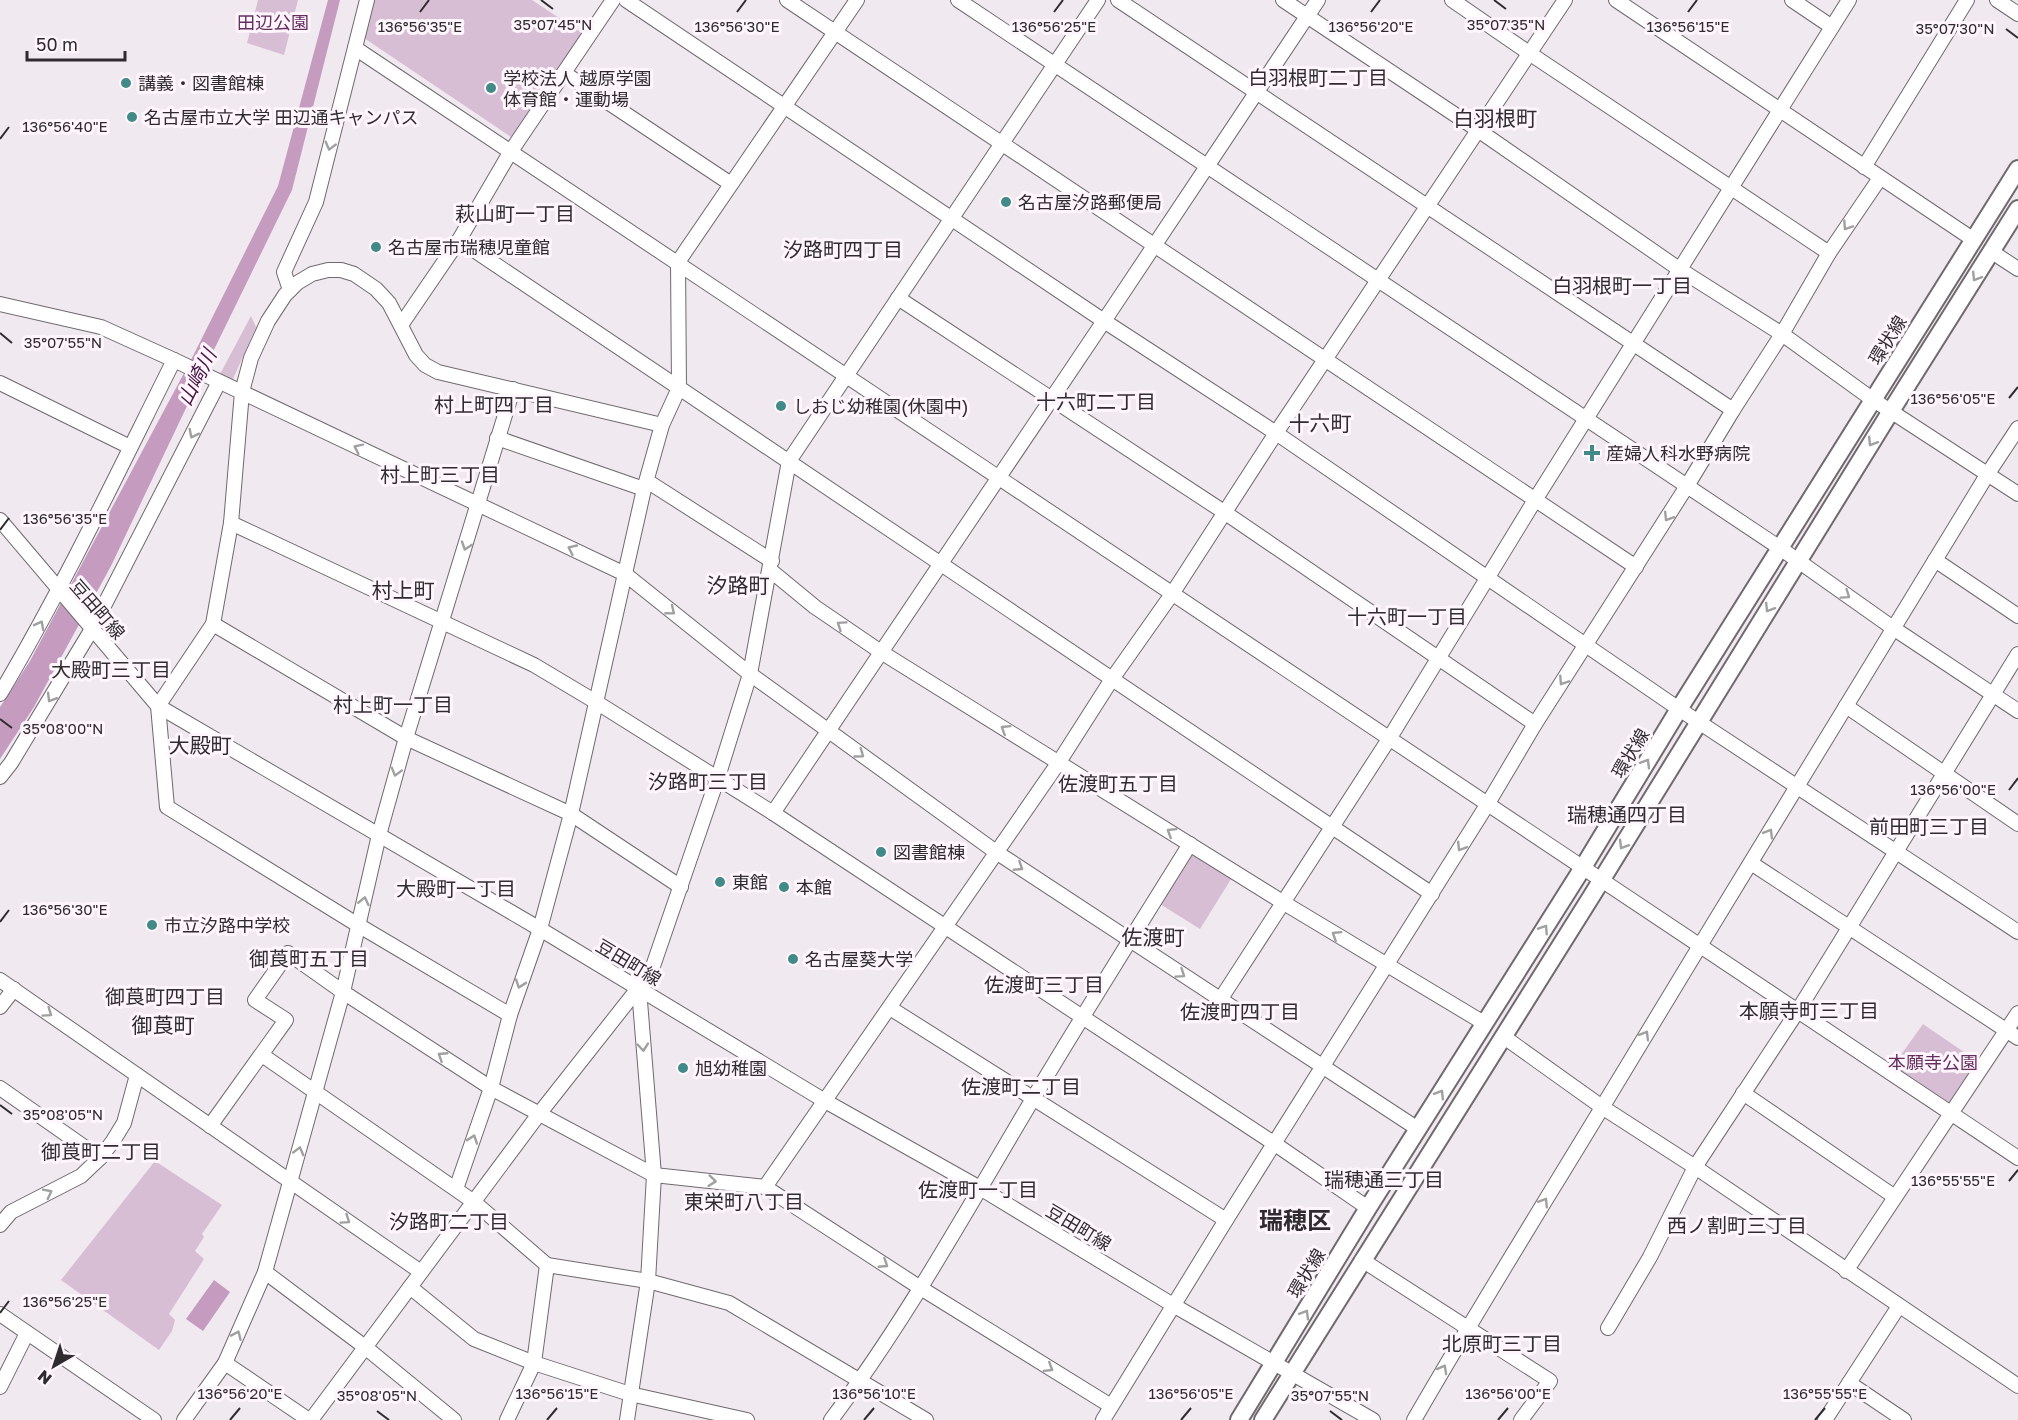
<svg xmlns="http://www.w3.org/2000/svg" width="2018" height="1420" viewBox="0 0 2018 1420" font-family="'Golos Text','Noto Sans JP',sans-serif">
<rect width="100%" height="100%" fill="#f1e9f0"/>
<!-- green -->
<g fill="#d8bed4">
<path d="M258,0H298L284,55L247,43Z"/>
<path d="M373,0H532L582,33L511,137L364,38Z"/>
<path d="M251,316L256,327L233,379L220,374Z"/>
<path d="M1193,851L1233,876L1200,929L1160,904Z"/>
<path d="M1923,1024L1977,1061L1950,1104L1893,1066Z"/>
<path d="M155,1161L222,1205L202,1234L204,1237L195,1251L204,1259L169,1314L175,1320L172,1331L159,1350L61,1280Z"/>
</g>
<!-- water -->
<g fill="#c69bc0">
<path d="M328,0H340L292,190L206,366L111,566L34,707L0,759V707L30,661L191,360L278,186Z"/>
<path d="M214,1280L230,1292L203,1331L186,1319Z"/>
</g>
<g fill="none" stroke-linecap="round" stroke-linejoin="round">
<defs>
<g id="minor">
<path d="M626,0L1104,321L1276,433L1679,709L2018,932"/>
<path d="M787,0L1636,567"/>
<path d="M958,0L1780,548L1893,628L2018,711"/>
<path d="M1118,0L1733,410"/>
<path d="M1283,0L1478,130L1679,269L1782,334L1872,399L2018,494"/>
<path d="M1452,0L1529,53L1829,253"/>
<path d="M1616,0L1974,240"/>
<path d="M1792,0L1832,27"/>
<path d="M1997,0L2018,14"/>
<path d="M355,48L2018,1158"/>
<path d="M564,73L731,184"/>
<path d="M1864,167L1967,0"/>
<path d="M459,240L1432,894"/>
<path d="M1992,252L2018,269"/>
<path d="M290,290L284,272L316,202L367,0"/>
<path d="M898,298L1224,512L1535,724"/>
<path d="M0,304L101,327L174,360L625,574L750,674L996,852L1418,1129"/>
<path d="M401,325L459,240L511,151L613,0"/>
<path d="M0,383L130,447"/>
<path d="M497,438L644,489"/>
<path d="M647,481L772,561"/>
<path d="M0,520L158,706L540,929L825,1101L980,1188L1173,1305L1373,1420"/>
<path d="M231,523L534,665L596,702L773,813L1275,1144L1368,1208"/>
<path d="M1935,560L2018,616"/>
<path d="M770,570L815,607L881,652L1284,903L1484,1023"/>
<path d="M213,624L406,738L571,814L681,887"/>
<path d="M0,694C64,586 118,472 174,360"/>
<path d="M1846,706L2018,824"/>
<path d="M0,777L11,763L92,629L219,382"/>
<path d="M773,813L1104,321L1318,0"/>
<path d="M1751,863L2018,1038"/>
<path d="M0,980L421,1272"/>
<path d="M1220,1000L1389,739L1535,500L1849,0"/>
<path d="M0,1007L14,989"/>
<path d="M890,1008L1226,1220"/>
<path d="M510,1015L358,925L167,807L158,706L213,624L231,523L242,392L251,358L268,321L285,295L297,283L312,274L328,270H341L354,274L376,289L389,303L416,355L425,365L438,372L662,425"/>
<path d="M1504,1037L1602,1107L1695,1167L2018,1386"/>
<path d="M262,1055L474,1202L547,1265"/>
<path d="M0,1088L100,1158"/>
<path d="M1743,1093L1895,1197"/>
<path d="M210,1126L286,1020L255,1000L288,953L343,992L491,1088L654,1175L765,1187L919,1287L1111,1406"/>
<path d="M765,1187L1059,762L1112,679L1172,594L1276,433L1565,0"/>
<path d="M456,1189L491,1088L510,1015L540,929L571,814L644,489L662,425L679,388L678,262L857,0"/>
<path d="M0,1225L11,1212L81,1176L100,1158L113,1141L124,1123L137,1075"/>
<path d="M1362,1260L1550,1381L1521,1420"/>
<path d="M1846,1271L2018,1013"/>
<path d="M265,1272L365,1347L454,1420"/>
<path d="M410,1287L474,1339L534,1363L630,1394L747,1420"/>
<path d="M0,1314L154,1420"/>
<path d="M1608,1328L1650,1257L1695,1167L1797,1012L2018,654"/>
<path d="M225,1363L309,1420"/>
<path d="M1849,1383L1904,1420"/>
<path d="M0,1387L27,1333"/>
<path d="M184,1420L225,1363L265,1272L343,992L379,835L406,738L513,389"/>
<path d="M311,1420L539,1114L651,972L718,777L750,674L789,461L1098,0"/>
<path d="M507,1420L534,1363L547,1265L648,1281L729,1303L926,1420"/>
<path d="M627,1420L648,1281L654,1175L639,989"/>
<path d="M831,1420C901,1327 959,1224 1018,1124C1074,1029 1132,937 1190,844"/>
<path d="M1103,1420L1226,1220L1487,805L1535,724L1687,486L1733,410L1782,334L1829,253L1880,178"/>
<path d="M1414,1420C1475,1314 1540,1210 1603,1106C1730,895 1859,685 1987,475L2018,428"/>
<path d="M1825,1420L1899,1306"/>
</g>
<g id="major">
<path d="M1239,1420L1368,1208L1582,869L1679,709L2018,169"/>
<path d="M1263,1420L1591,897L1891,411L2018,209"/>
</g>
</defs>
<!-- minor casing -->
<use href="#minor" stroke="#70696f" stroke-width="16"/>
<!-- major casing -->
<use href="#major" stroke="#70696f" stroke-width="20"/>
<!-- minor -->
<use href="#minor" stroke="#fff" stroke-width="14"/>
<!-- major -->
<use href="#major" stroke="#fff" stroke-width="16"/>
</g>
<!-- one-way arrows -->
<defs><path id="oneway-chevron" d="M-2-3.5L2.5 0L-2 3.5" fill="none" stroke-width="1.6" stroke-linecap="round" stroke-linejoin="round" transform="scale(1.5)"/></defs>
<g stroke="#a1a0a1">
<use href="#oneway-chevron" transform="translate(330 146) rotate(105)"/>
<use href="#oneway-chevron" transform="translate(1847 226) rotate(124)"/>
<use href="#oneway-chevron" transform="translate(1976 277) rotate(122)"/>
<use href="#oneway-chevron" transform="translate(193 434) rotate(117)"/>
<use href="#oneway-chevron" transform="translate(1872 442) rotate(122)"/>
<use href="#oneway-chevron" transform="translate(358 448) rotate(-154)"/>
<use href="#oneway-chevron" transform="translate(1668 517) rotate(122)"/>
<use href="#oneway-chevron" transform="translate(466 546) rotate(108)"/>
<use href="#oneway-chevron" transform="translate(572 549) rotate(-155)"/>
<use href="#oneway-chevron" transform="translate(1846 595) rotate(35)"/>
<use href="#oneway-chevron" transform="translate(1769 608) rotate(122)"/>
<use href="#oneway-chevron" transform="translate(671 611) rotate(39)"/>
<use href="#oneway-chevron" transform="translate(40 625) rotate(-62)"/>
<use href="#oneway-chevron" transform="translate(841 625) rotate(-146)"/>
<use href="#oneway-chevron" transform="translate(1563 681) rotate(123)"/>
<use href="#oneway-chevron" transform="translate(51 698) rotate(121)"/>
<use href="#oneway-chevron" transform="translate(1005 729) rotate(-148)"/>
<use href="#oneway-chevron" transform="translate(860 754) rotate(36)"/>
<use href="#oneway-chevron" transform="translate(1646 763) rotate(-59)"/>
<use href="#oneway-chevron" transform="translate(396 772) rotate(106)"/>
<use href="#oneway-chevron" transform="translate(1171 832) rotate(-148)"/>
<use href="#oneway-chevron" transform="translate(1769 833) rotate(-59)"/>
<use href="#oneway-chevron" transform="translate(1623 845) rotate(121)"/>
<use href="#oneway-chevron" transform="translate(1461 847) rotate(122)"/>
<use href="#oneway-chevron" transform="translate(1019 867) rotate(33)"/>
<use href="#oneway-chevron" transform="translate(364 901) rotate(-77)"/>
<use href="#oneway-chevron" transform="translate(1544 929) rotate(-57)"/>
<use href="#oneway-chevron" transform="translate(1336 935) rotate(-148)"/>
<use href="#oneway-chevron" transform="translate(1181 974) rotate(34)"/>
<use href="#oneway-chevron" transform="translate(520 984) rotate(109)"/>
<use href="#oneway-chevron" transform="translate(48 1013) rotate(35)"/>
<use href="#oneway-chevron" transform="translate(1645 1035) rotate(-59)"/>
<use href="#oneway-chevron" transform="translate(643 1047) rotate(85)"/>
<use href="#oneway-chevron" transform="translate(442 1056) rotate(-147)"/>
<use href="#oneway-chevron" transform="translate(1440 1094) rotate(-58)"/>
<use href="#oneway-chevron" transform="translate(473 1139) rotate(-71)"/>
<use href="#oneway-chevron" transform="translate(299 1151) rotate(-75)"/>
<use href="#oneway-chevron" transform="translate(712 1181) rotate(6)"/>
<use href="#oneway-chevron" transform="translate(48 1193) rotate(-27)"/>
<use href="#oneway-chevron" transform="translate(1544 1202) rotate(-58)"/>
<use href="#oneway-chevron" transform="translate(346 1220) rotate(34)"/>
<use href="#oneway-chevron" transform="translate(884 1264) rotate(33)"/>
<use href="#oneway-chevron" transform="translate(1305 1314) rotate(-59)"/>
<use href="#oneway-chevron" transform="translate(237 1335) rotate(-66)"/>
<use href="#oneway-chevron" transform="translate(1049 1368) rotate(32)"/>
<use href="#oneway-chevron" transform="translate(1443 1369) rotate(-61)"/>
</g>
<!-- ticks -->
<path fill="none" stroke="#2f2c2f" stroke-width="2" d="M541,0L553,9M1494,0L1506,9M420,12L429,0M737,12L746,0M1054,12L1063,0M1371,12L1380,0M1688,12L1697,0M2006,29L2018,38M0,139L9,127M0,333L12,343M2009,398L2018,387M0,530L9,518M0,719L12,728M2009,790L2018,778M0,922L9,910M0,1105L12,1114M2009,1181L2018,1170M0,1313L9,1301M377,1411L389,1420M1330,1411L1342,1420M230,1420L240,1408M547,1420L557,1408M864,1420L874,1408M1181,1420L1191,1408M1498,1420L1508,1408M1815,1420L1825,1408"/>
<!-- markers -->
<g fill="#428a87" stroke="#fff6fd" stroke-width="2">
<circle cx="126" cy="83" r="6"/>
<circle cx="491" cy="88" r="6"/>
<circle cx="132" cy="117" r="6"/>
<circle cx="1006" cy="202" r="6"/>
<circle cx="376" cy="247" r="6"/>
<circle cx="781" cy="406" r="6"/>
<path d="M1589 444h6v6h6v6h-6v6h-6v-6h-6v-6h6z"/>
<circle cx="881" cy="852" r="6"/>
<circle cx="720" cy="882" r="6"/>
<circle cx="784" cy="887" r="6"/>
<circle cx="152" cy="925" r="6"/>
<circle cx="793" cy="959" r="6"/>
<circle cx="683" cy="1068" r="6"/>
</g>
<g text-anchor="middle" dominant-baseline="central" stroke-width="6" stroke-linejoin="round" paint-order="stroke">
<!-- park labels -->
<g font-size="18" fill="#642f5f" stroke="#fff6fd">
<text x="273" y="22">田辺公園</text>
<text x="1933" y="1062">本願寺公園</text>
</g>
<!-- poi labels -->
<g font-size="18" fill="#2f2c2f" stroke="#fff6fd" text-anchor="start">
<text x="503" y="78">学校法人 越原学園<tspan x="503" dy="21">体育館・運動場</tspan></text>
<text x="138" y="83">講義・図書館棟</text>
<text x="144" y="117">名古屋市立大学 田辺通キャンパス</text>
<text x="1018" y="202">名古屋汐路郵便局</text>
<text x="388" y="247">名古屋市瑞穂児童館</text>
<text x="793" y="406">しおじ幼稚園(休園中)</text>
<text x="1606" y="453">産婦人科水野病院</text>
<text x="893" y="852">図書館棟</text>
<text x="732" y="882">東館</text>
<text x="796" y="887">本館</text>
<text x="164" y="925">市立汐路中学校</text>
<text x="805" y="959">名古屋葵大学</text>
<text x="695" y="1068">旭幼稚園</text>
</g>
<!-- street labels -->
<g font-size="18" fill="#2f2c2f" stroke="#fff6fd">
<text transform="translate(1887 340) rotate(-58)">環状線</text>
<text transform="translate(98 609) rotate(49)">豆田町線</text>
<text transform="translate(1630 753) rotate(-59)">環状線</text>
<text transform="translate(629 962) rotate(31)">豆田町線</text>
<text transform="translate(1079 1227) rotate(31)">豆田町線</text>
<text transform="translate(1306 1273) rotate(-59)">環状線</text>
</g>
<!-- neighbourhood labels -->
<g font-size="20" fill="#2f2c2f" stroke="#fff6fd">
<text x="1318" y="77">白羽根町二丁目</text>
<text x="515" y="213">萩山町一丁目</text>
<text x="843" y="249">汐路町四丁目</text>
<text x="1622" y="285">白羽根町一丁目</text>
<text x="1096" y="401">十六町二丁目</text>
<text x="494" y="404">村上町四丁目</text>
<text x="440" y="474">村上町三丁目</text>
<text x="1407" y="616">十六町一丁目</text>
<text x="111" y="669">大殿町三丁目</text>
<text x="393" y="704">村上町一丁目</text>
<text x="708" y="781">汐路町三丁目</text>
<text x="1118" y="783">佐渡町五丁目</text>
<text x="1627" y="814">瑞穂通四丁目</text>
<text x="1929" y="826">前田町三丁目</text>
<text x="456" y="888">大殿町一丁目</text>
<text x="309" y="958">御莨町五丁目</text>
<text x="1044" y="984">佐渡町三丁目</text>
<text x="165" y="996">御莨町四丁目</text>
<text x="1809" y="1010">本願寺町三丁目</text>
<text x="1240" y="1011">佐渡町四丁目</text>
<text x="1021" y="1086">佐渡町二丁目</text>
<text x="101" y="1151">御莨町二丁目</text>
<text x="1384" y="1179">瑞穂通三丁目</text>
<text x="978" y="1189">佐渡町一丁目</text>
<text x="744" y="1201">東栄町八丁目</text>
<text x="449" y="1221">汐路町二丁目</text>
<text x="1737" y="1225">西ノ割町三丁目</text>
<text x="1502" y="1343">北原町三丁目</text>
</g>
<!-- water labels -->
<g font-size="20" font-style="italic" fill="#491646" stroke="#fff6fd">
<text transform="translate(196 377) rotate(-63)">山崎川</text>
</g>
<!-- quarter labels -->
<g font-size="21" fill="#2f2c2f" stroke="#fff6fd">
<text x="1495" y="118">白羽根町</text>
<text x="1320" y="423">十六町</text>
<text x="738" y="585">汐路町</text>
<text x="403" y="590">村上町</text>
<text x="200" y="745">大殿町</text>
<text x="1153" y="937">佐渡町</text>
<text x="163" y="1025">御莨町</text>
</g>
<!-- district labels -->
<g font-size="24" font-weight="bold" fill="#2f2c2f" stroke="#fff6fd">
<text x="1295" y="1219">瑞穂区</text>
</g>
</g>
<g font-size="15" text-anchor="middle" fill="#2f2c2f" stroke="#fff6fd" stroke-width="6" stroke-linejoin="round" paint-order="stroke">
<text x="553" y="30">35°07'45"N</text>
<text x="1506" y="30">35°07'35"N</text>
<text x="420" y="32">136°56'35"E</text>
<text x="737" y="32">136°56'30"E</text>
<text x="1054" y="32">136°56'25"E</text>
<text x="1371" y="32">136°56'20"E</text>
<text x="1688" y="32">136°56'15"E</text>
<text x="1955" y="34">35°07'30"N</text>
<text x="65" y="132">136°56'40"E</text>
<text x="63" y="348">35°07'55"N</text>
<text x="1953" y="404">136°56'05"E</text>
<text x="65" y="524">136°56'35"E</text>
<text x="63" y="734">35°08'00"N</text>
<text x="1953" y="795">136°56'00"E</text>
<text x="65" y="915">136°56'30"E</text>
<text x="63" y="1120">35°08'05"N</text>
<text x="1953" y="1186">136°55'55"E</text>
<text x="65" y="1307">136°56'25"E</text>
<text x="240" y="1399">136°56'20"E</text>
<text x="557" y="1399">136°56'15"E</text>
<text x="874" y="1399">136°56'10"E</text>
<text x="1191" y="1399">136°56'05"E</text>
<text x="1508" y="1399">136°56'00"E</text>
<text x="1825" y="1399">136°55'55"E</text>
<text x="377" y="1401">35°08'05"N</text>
<text x="1330" y="1401">35°07'55"N</text>
</g>
<!-- north arrow -->
<g transform="translate(54 1366) rotate(219)" stroke="#fff6fd" stroke-width="4.5" paint-order="stroke">
<path d="M0-4.5L10 22L0 15L-10 22Z" fill="#2f2c2f"/>
<text y="-9" font-size="16" font-weight="bold" text-anchor="middle" fill="#2f2c2f">N</text>
</g>
<!-- scale -->
<path d="M27 51v9h98v-9" fill="none" stroke="#2f2c2f" stroke-width="3"/>
<text x="36" y="51" font-size="18" fill="#2f2c2f" stroke="#fff6fd" stroke-width="4.5" paint-order="stroke">50 m</text>
</svg>
